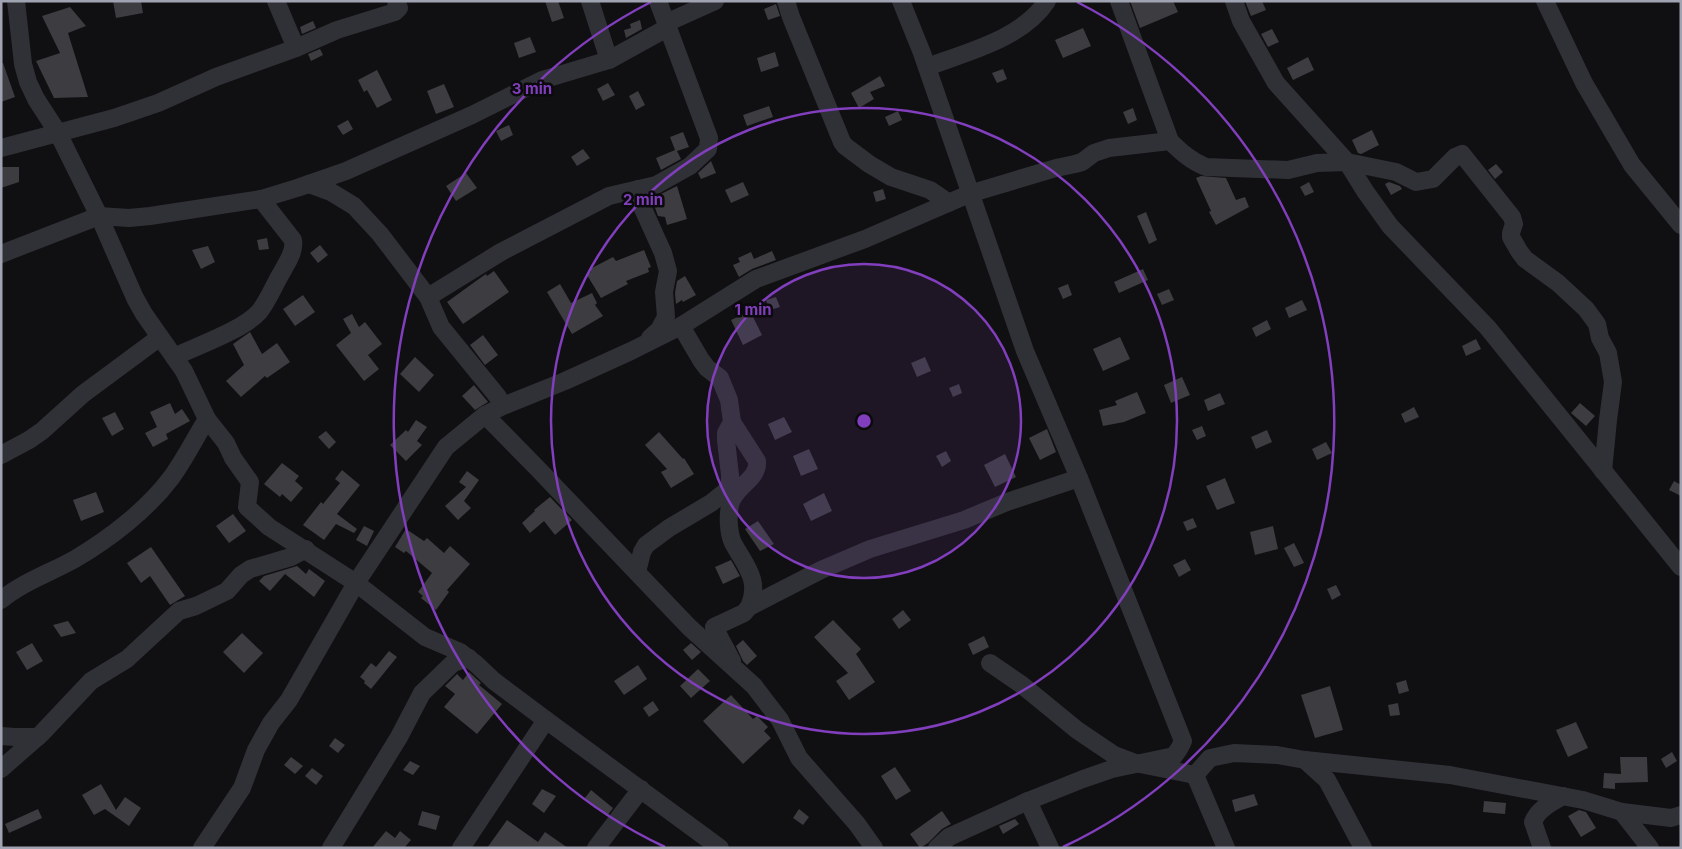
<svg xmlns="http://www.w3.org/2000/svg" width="1682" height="849" viewBox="0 0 1682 849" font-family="Inter,sans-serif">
<rect width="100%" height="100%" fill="#100f11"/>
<!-- building -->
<g fill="#3c3c41">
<path d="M113,1H141L143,13L116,18Z"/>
<path d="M545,1H558L564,18L552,22Z"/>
<path d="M1130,1H1173L1178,12L1140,28Z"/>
<path d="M1245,1H1262L1266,10L1251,16Z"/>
<path d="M776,4L780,16L768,20L764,9Z"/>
<path d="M70,7L86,26L68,33L88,97L54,98L36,61L60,53L42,16Z"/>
<path d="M640,20L642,29L626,38L624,30L631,28L630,24Z"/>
<path d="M313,21L316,28L302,34L300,27Z"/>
<path d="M1083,28L1091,46L1063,58L1055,40Z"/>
<path d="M1272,29L1279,42L1268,47L1261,34Z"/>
<path d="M530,37L536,52L519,58L514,43Z"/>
<path d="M320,49L323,55L311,61L308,54Z"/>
<path d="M775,52L779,66L761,72L757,58Z"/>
<path d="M1308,57L1314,70L1293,80L1287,68Z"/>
<path d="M1,63H3L15,97L1,102Z"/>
<path d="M1003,69L1007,79L997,83L992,73Z"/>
<path d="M377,70L392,100L377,108L367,90L364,92L358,80Z"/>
<path d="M880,76L885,86L870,92L874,99L859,108L851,93Z"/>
<path d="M608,83L615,95L603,101L597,89Z"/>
<path d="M444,84L454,107L436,114L427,91Z"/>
<path d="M638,91L645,105L636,110L629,96Z"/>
<path d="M769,106L773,117L747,126L743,115Z"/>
<path d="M1133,108L1137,120L1128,124L1123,112Z"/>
<path d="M898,111L902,120L889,126L885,117Z"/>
<path d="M348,120L353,129L343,135L337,126Z"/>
<path d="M509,125L513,135L501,141L496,131Z"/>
<path d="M1372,130L1379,145L1361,154L1358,153L1352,140Z"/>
<path d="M683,132L689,147L677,151L681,159L661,170L656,158L675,150L670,137Z"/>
<path d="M583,149L590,158L577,166L571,157Z"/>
<path d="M711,161L716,173L701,179L698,173Z"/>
<path d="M1496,164L1503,172L1495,179L1488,170Z"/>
<path d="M1,167H19V182L1,188Z"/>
<path d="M466,173L477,188L456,201L446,186Z"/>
<path d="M1201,176L1226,178L1236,200L1245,197L1249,207L1216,225L1209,212L1211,211L1196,178Z"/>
<path d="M743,182L749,195L731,203L725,190Z"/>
<path d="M1309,182L1314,192L1305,196L1300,187Z"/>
<path d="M1389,182L1400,186L1402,189L1391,195L1385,184Z"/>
<path d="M677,186L687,219L667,225L665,217L658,216L651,197L661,194Z"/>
<path d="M883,189L886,199L876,202L873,192Z"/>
<path d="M1146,212L1157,240L1149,244L1137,216Z"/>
<path d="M267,238L269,249L259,250L257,240Z"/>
<path d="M320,245L328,255L318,263L310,253Z"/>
<path d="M208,246L215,262L201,269L192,250Z"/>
<path d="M644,250L651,267L648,268L649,272L626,281L628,284L601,298L587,275L591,272L590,269L613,257L616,261Z"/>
<path d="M772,251L776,260L752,269L739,277L733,265L740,262L738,258L751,252L754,259Z"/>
<path d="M1143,269L1148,280L1119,293L1114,282Z"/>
<path d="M494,271L509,292L463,324L447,302L483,276L486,274L487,276Z"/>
<path d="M685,276L696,295L683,302L682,300L676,304L675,293L677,281Z"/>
<path d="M560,284L571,303L592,293L597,303L595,305L603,316L572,334L547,292Z"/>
<path d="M1068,284L1072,295L1063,299L1058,288Z"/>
<path d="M1169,289L1174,300L1162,305L1157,294Z"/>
<path d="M303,295L315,312L295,326L283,309Z"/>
<path d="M776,297L780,307L770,310L766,300Z"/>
<path d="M1302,300L1307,310L1289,318L1285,308Z"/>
<path d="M750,311L762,335L743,345L731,320Z"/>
<path d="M352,314L359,327L365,322L382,344L368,355L379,369L364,381L336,345L351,333L343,319Z"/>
<path d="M1267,320L1271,329L1256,337L1252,328Z"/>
<path d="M250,332L262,354L277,343L290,362L267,378L265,376L241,397L226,381L244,365L233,344Z"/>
<path d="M483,335L498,355L485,365L470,345Z"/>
<path d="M1120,337L1130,359L1103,371L1093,349Z"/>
<path d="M1476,339L1481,349L1466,356L1462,346Z"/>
<path d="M415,357L434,375L419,392L400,374Z"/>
<path d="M925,357L931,371L917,377L911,363Z"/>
<path d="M1182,377L1190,395L1171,403L1164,385Z"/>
<path d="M959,384L962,393L953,397L949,388Z"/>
<path d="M474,385L488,402L475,410L462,396Z"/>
<path d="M1137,392L1146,413L1124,422L1103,426L1099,410L1117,405L1115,401Z"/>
<path d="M1220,393L1225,404L1208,411L1204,400Z"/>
<path d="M170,403L175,414L182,409L190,421L166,434L168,439L153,447L145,433L157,427L150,412Z"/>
<path d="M1580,403L1595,416L1586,426L1571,413Z"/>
<path d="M1414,407L1419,417L1405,423L1401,414Z"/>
<path d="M115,412L124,429L112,436L102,418Z"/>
<path d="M784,417L792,432L775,440L768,424Z"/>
<path d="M416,420L427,427L417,441L422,445L406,461L390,445L406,430L408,432Z"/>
<path d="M1202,426L1206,436L1197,440L1192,430Z"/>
<path d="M1047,429L1056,452L1040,460L1029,438Z"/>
<path d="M1267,430L1272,442L1256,449L1251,437Z"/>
<path d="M326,431L336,442L329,449L318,437Z"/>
<path d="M659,432L683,459L684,458L694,474L671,488L661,472L667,469L645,445Z"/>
<path d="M1326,442L1332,453L1317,460L1312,449Z"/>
<path d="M809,449L818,469L801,476L793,456Z"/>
<path d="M946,451L951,461L942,467L936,456Z"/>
<path d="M1005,454L1016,477L995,487L984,465Z"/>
<path d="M282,463L299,476L295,481L303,488L291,502L282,494L280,497L264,484Z"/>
<path d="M342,470L360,485L337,514L357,529L354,533L336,524L324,540L303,525L321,502L323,504L340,483L335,479Z"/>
<path d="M467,471L479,480L464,501L471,508L458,520L445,506L466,487L459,482Z"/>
<path d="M1225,478L1235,503L1217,510L1206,486Z"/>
<path d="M1674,481L1681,485V496L1669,490Z"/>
<path d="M96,492L104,512L81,521L73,500Z"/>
<path d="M824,493L832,511L811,521L803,504Z"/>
<path d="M550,497L572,520L555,535L544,521L530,533L522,523L535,511L534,510Z"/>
<path d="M233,514L246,531L229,543L216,526Z"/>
<path d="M1193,518L1197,527L1187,531L1183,522Z"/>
<path d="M758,521L774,544L760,551L745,529Z"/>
<path d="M364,526L374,531L367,546L356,540Z"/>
<path d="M1273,526L1278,549L1255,555L1250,532Z"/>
<path d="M406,529L424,541L427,538L444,553L450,546L470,564L447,590L449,592L436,610L421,598L423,596L418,592L432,573L406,551L404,553L395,547Z"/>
<path d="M1294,543L1304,563L1294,567L1284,548Z"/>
<path d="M151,547L185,596L170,605L150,576L141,583L127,563Z"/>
<path d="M1185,559L1191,570L1179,577L1173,565Z"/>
<path d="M731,560L740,576L723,584L715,567Z"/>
<path d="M297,566L306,574L309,569L325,581L314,597L285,574L270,591L259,581L264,576Z"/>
<path d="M1336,585L1341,595L1332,600L1327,589Z"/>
<path d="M903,610L911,620L899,629L892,619Z"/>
<path d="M833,620L861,649L856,654L875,682L849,700L836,681L848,673L814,637Z"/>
<path d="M68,621L76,633L61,637L53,625Z"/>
<path d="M242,633L263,653L244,673L223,652Z"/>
<path d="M984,636L989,647L973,655L968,644Z"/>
<path d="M743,640L757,656L747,665L743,661L736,646Z"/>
<path d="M32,643L43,661L27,670L16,652Z"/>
<path d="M691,643L701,652L692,660L683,650Z"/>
<path d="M389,651L397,657L371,689L364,683L365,681L360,677L371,663L376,667Z"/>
<path d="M638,665L647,679L624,695L614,681Z"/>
<path d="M698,669L710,681L691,698L680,686Z"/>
<path d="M469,672L481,683L479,685L502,704L477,734L444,707L455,694L445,686L457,674L463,680Z"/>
<path d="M1406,680L1409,691L1399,694L1396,683Z"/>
<path d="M1330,686L1343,730L1315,738L1301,695Z"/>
<path d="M731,695L753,719L757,716L768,727L764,731L771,738L743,764L703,721Z"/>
<path d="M653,701L659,710L649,717L643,708Z"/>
<path d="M1398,703L1400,715L1390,716L1388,705Z"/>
<path d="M1576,722L1588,748L1568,757L1556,730Z"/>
<path d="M335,738L345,745L338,753L329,746Z"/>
<path d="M1672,752L1677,761L1666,768L1661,759Z"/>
<path d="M291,757L303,766L295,774L284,765Z"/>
<path d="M1620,757H1647L1648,782L1615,783V789L1603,788L1604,773L1621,774Z"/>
<path d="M410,761L420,766L413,775L403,770Z"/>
<path d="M895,767L911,791L896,800L881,776Z"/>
<path d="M312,768L323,776L316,785L305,776Z"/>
<path d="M101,784L116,810L125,797L141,808L129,826L105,809L94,815L82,795Z"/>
<path d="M542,789L556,796L544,813L532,804Z"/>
<path d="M591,790L613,808L607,816L585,798Z"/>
<path d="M1254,794L1258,805L1235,812L1232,800Z"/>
<path d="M1484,801L1506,803L1505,814L1483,812Z"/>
<path d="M38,809L42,818L9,833L5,824Z"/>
<path d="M799,809L809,817L803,825L793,818Z"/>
<path d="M1579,810L1586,812L1596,828L1581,837L1568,816Z"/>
<path d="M422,811L440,816L436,830L418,825Z"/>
<path d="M942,811L951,824L942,829L928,843L920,848L910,834Z"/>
<path d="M1015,819L1019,824L1003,834L999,826Z"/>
<path d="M507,820L538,842L545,832L568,848H487Z"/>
<path d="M386,831L395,838L400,831L411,840L405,847L407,848H372Z"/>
</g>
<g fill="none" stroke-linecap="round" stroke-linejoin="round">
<!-- minor -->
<g stroke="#303136" stroke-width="18">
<path d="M16,1L23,64L28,82L36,99L58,133L99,216L135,298L144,314L184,371L207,419L226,443L233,458L250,482L247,507L269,527L356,583L425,637L460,652L476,664L494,681L546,720L720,848"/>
<path d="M276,1L296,48"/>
<path d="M590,1L609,60"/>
<path d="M786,1L791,17L842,142L845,146L869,164L891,177L930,190L949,203"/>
<path d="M901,1L922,53L1025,351L1079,478L1183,741L1179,749L1174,756L1112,769L1083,779L1028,801L949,837L937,848"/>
<path d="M1119,1L1170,141"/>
<path d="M1234,1L1241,21L1276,83L1347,162L1396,172L1416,182L1433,179L1455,157L1462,154L1512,217L1514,224L1511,233V237L1519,251L1525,259L1558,283L1586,309L1597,324L1600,338L1608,353L1613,382L1608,420L1603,471"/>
<path d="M1545,1L1584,83L1632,165L1681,225"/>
<path d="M666,23L715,1"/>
<path d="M927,67C967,52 1022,39 1047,1"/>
<path d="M1,148L114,118L158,103L216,77L296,48L337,30L395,12L399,8L396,1"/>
<path d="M309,184L331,192L354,206L380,234L428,297L441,327L498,397L503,406"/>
<path d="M638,189L639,200L663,253L668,271L664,292L666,317L659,330L650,338"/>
<path d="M1,254L99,216L129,218L150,216L261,199L297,188L346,171L472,115L542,80L609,60L667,28"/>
<path d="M428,297L501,252L609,196L656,185L690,166L708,149L709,138L658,1"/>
<path d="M174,357C197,346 243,330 259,312C268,301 274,285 282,272C287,262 295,252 293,240L261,199"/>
<path d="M485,415L539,470L689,627L754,686L780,720L799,758L857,824L874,848"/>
<path d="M732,422L757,461C759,480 734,486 730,505C728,516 728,532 733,543C745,565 761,580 749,607"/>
<path d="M1,455L29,440L42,431L83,394L160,337"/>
<path d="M637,572L642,552L646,545L669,528L711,503L726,491L730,486V475L726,440V433L732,422L729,400L720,378L707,368L701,360L681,326"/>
<path d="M1,600C23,582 50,573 75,559C109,539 147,510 171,478C185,459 195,438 207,419"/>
<path d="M732,661L714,627L744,613L749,607L821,570L870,549L964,520L1007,502L1079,478"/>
<path d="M990,663L1022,685L1077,730L1114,755L1135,763L1195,775L1210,758L1234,753L1277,755L1305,760L1450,775L1583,800L1622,812L1671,818L1681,815"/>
<path d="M1,736L15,737H38"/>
<path d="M1305,760L1327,780L1363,848"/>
<path d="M1,769L41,734L91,681L127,659L179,611L196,606L227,591L241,575L250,569L291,557L306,549"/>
<path d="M1195,775L1226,848"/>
<path d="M1028,801L1050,848"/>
<path d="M1622,812L1650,848"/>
<path d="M202,848L242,788L256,750L271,723L289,700L356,583L446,447L485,415L503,406L565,381L631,351L681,326L756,279L865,239L969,194L1056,168L1075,164L1082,162L1094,153L1109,148L1170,141C1181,152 1191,161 1206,167L1288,170L1317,163L1347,162L1365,191L1390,226L1488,328L1681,567"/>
<path d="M331,848L399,737L422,693L453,663L469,658"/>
<path d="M461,848L546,720"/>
<path d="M596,848L641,789"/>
<path d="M1542,848L1533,822C1538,809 1551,803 1563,796"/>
</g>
</g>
<!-- distance rings -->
<circle cx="864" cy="421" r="157" fill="#813ebd" fill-opacity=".12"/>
<g fill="none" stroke="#813ebd" stroke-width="2.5">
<circle cx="864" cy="421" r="157"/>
<circle cx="864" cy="421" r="313"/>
<path d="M665 847A470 470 0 0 1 651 2M1077 2A470 470 0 0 1 1063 847"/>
</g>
<circle cx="864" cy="421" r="8" fill="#813ebd" stroke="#0b0a0c" stroke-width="2.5"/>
<g font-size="15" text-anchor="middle" font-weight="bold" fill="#813ebd" stroke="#0b0a0c" stroke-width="5" stroke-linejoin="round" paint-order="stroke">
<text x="532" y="94">3 min</text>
<text x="643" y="205">2 min</text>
<text x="753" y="315">1 min</text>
</g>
<!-- border -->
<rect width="1682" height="849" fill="none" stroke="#a0a4b2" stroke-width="5"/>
</svg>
